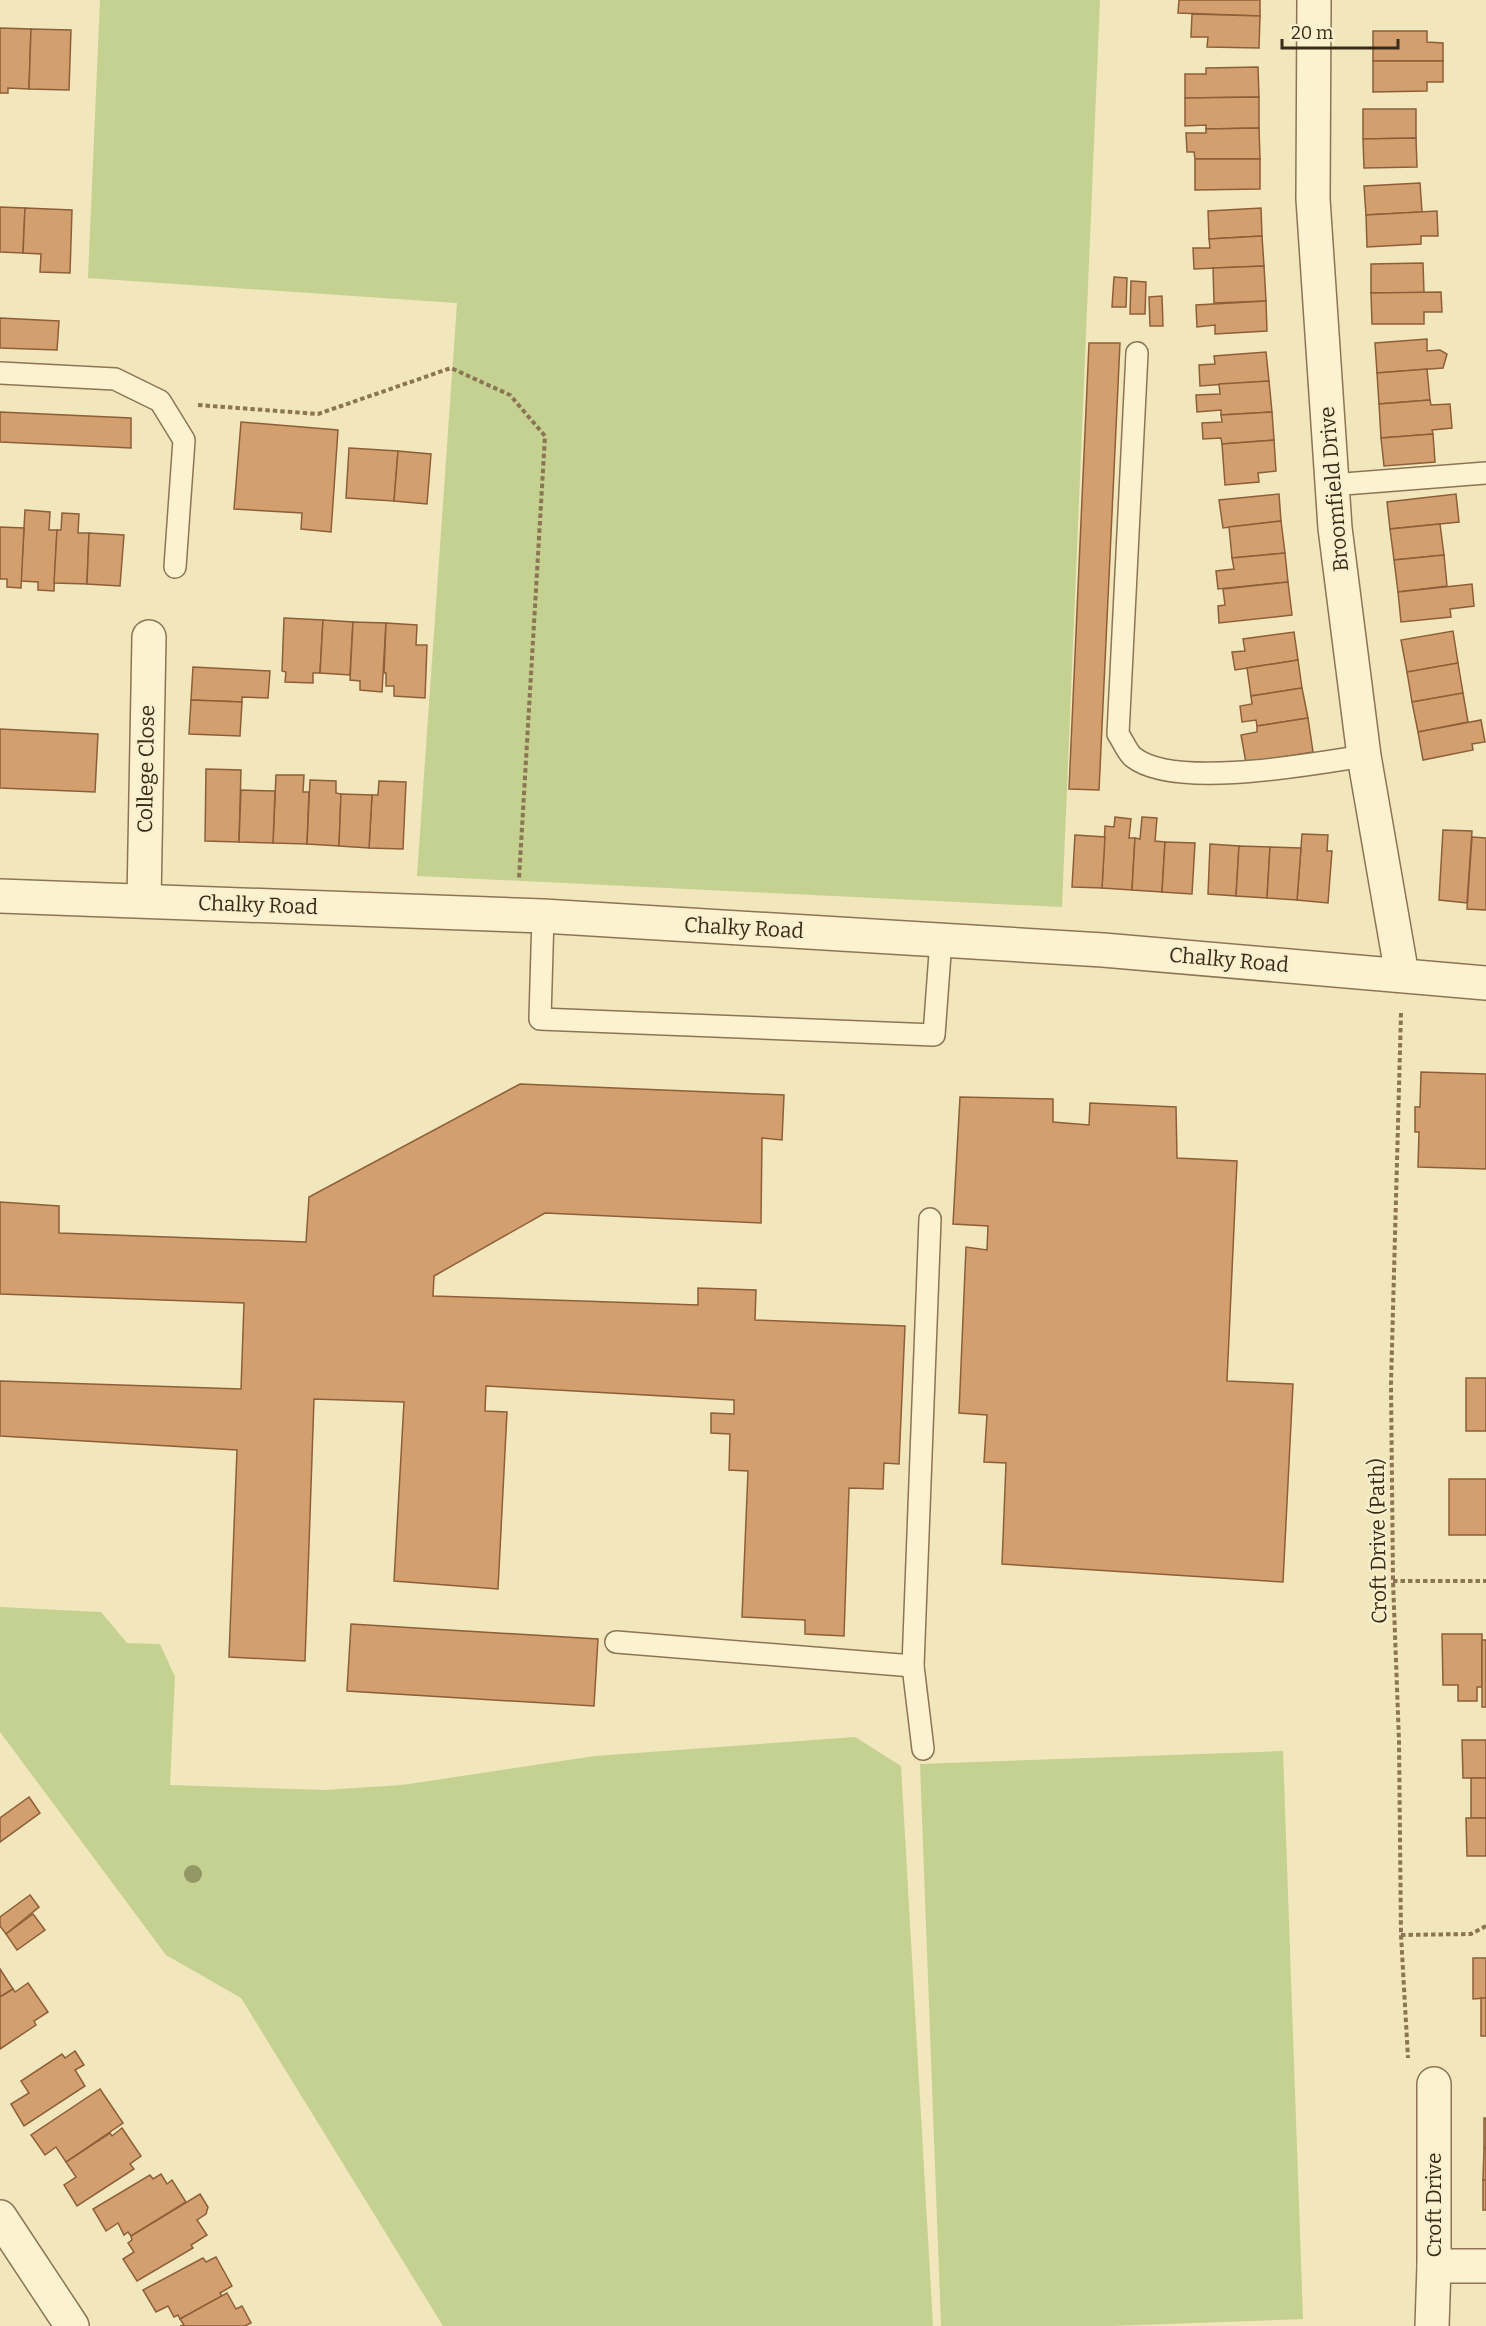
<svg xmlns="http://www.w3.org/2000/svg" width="1486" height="2326" viewBox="0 0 1486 2326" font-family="Bitter,serif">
<rect width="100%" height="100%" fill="#f2e6bc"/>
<!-- green -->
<g fill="#c5d190">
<path d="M100,0H1100L1062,907L417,876L457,303L88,278Z"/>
<path d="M0,1607L101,1612L127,1643L160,1644L175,1677L170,1785L324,1790L402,1785L595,1756L855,1737L901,1766L933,2326H443L241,1998L166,1955L0,1732Z"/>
<path d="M1283,1751L1303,2319L1112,2326H941L920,1764Z"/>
</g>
<!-- building -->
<g fill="#d49f6e" stroke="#8d5f38" stroke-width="1.5">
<path d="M1179,0H1260V16L1178,13Z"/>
<path d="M1192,14L1260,16L1259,48L1207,47L1208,37H1191Z"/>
<path d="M0,28L31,29L29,89L8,88V93H0Z"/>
<path d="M31,29L71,30L69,90L29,89Z"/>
<path d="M1373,31H1427V42L1443,43V61H1373Z"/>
<path d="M1373,61H1443V82H1427V91L1373,92Z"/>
<path d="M1258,67L1259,97L1185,98V74H1206V68Z"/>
<path d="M1259,97V128L1206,129V125L1185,126V98Z"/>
<path d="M1363,109H1416V138L1363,139Z"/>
<path d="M1259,128L1260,159H1195L1194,152H1187L1186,133H1206V129Z"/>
<path d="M1416,138L1417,167L1364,168L1363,139Z"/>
<path d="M1195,159H1260V189L1195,190Z"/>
<path d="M1420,183L1422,212L1366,215L1364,186Z"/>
<path d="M0,207L25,208L23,253L0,252Z"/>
<path d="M25,208L72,210L70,273L40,272L41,254L23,253Z"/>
<path d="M1261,208L1262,236L1209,239L1208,211Z"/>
<path d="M1437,211L1438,236H1421V244L1367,247L1366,215Z"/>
<path d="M1262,236L1264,266L1194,269L1193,248H1210L1209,239Z"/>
<path d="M1423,263L1424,293H1371V264Z"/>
<path d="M1264,266L1266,301L1214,303L1213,268Z"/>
<path d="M1114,277L1127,278L1126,307H1112Z"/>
<path d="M1131,281L1146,282L1145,314H1130Z"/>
<path d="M1441,292L1442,312H1424V324H1372L1371,293Z"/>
<path d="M1162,296L1163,326H1150L1149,297Z"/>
<path d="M1266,301L1267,331L1215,334V325L1197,327L1196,305Z"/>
<path d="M0,318L59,321L57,350L0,348Z"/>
<path d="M1427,339V351L1440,350L1447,354L1443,368L1377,373L1375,343Z"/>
<path d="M1089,343H1120L1099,790L1069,789Z"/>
<path d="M1266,352L1269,381L1200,386L1199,365L1215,364L1214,356Z"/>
<path d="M1427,369L1430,400L1379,404L1377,373Z"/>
<path d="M1269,381L1272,412L1221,415V410L1197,412L1196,395L1220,394L1219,384Z"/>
<path d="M1430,400L1431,405L1450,404L1452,428L1432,430L1433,434L1381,438L1379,404Z"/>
<path d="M0,412L131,418V448L0,442Z"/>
<path d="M1272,412L1274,440L1222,444L1221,438L1203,439L1202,423L1222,422L1221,415Z"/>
<path d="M241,422L338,430L331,532L301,529L302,513L234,509Z"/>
<path d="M1433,434L1435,462L1384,466L1381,438Z"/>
<path d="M1274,440L1276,471L1258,473L1259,482L1225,485L1222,444Z"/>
<path d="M349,448L398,451L394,501L346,498Z"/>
<path d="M398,451L431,454L427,504L394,501Z"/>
<path d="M1279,494L1281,521L1223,528L1219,500Z"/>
<path d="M1456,494L1459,522L1390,529L1387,502Z"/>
<path d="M25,510L50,512L49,530H57L54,591L38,590V582L21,581Z"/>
<path d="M62,513L79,514L78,533H89L87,584L54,583L57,530H61Z"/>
<path d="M1281,521L1285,553L1232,558L1229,527Z"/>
<path d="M1440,524L1444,555L1394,560L1390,529Z"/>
<path d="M0,527L24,528L21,588L7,587V579H0Z"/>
<path d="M89,533L124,535L120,586L87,584Z"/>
<path d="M1285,553L1288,582L1218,589L1216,571L1234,569L1232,558Z"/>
<path d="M1444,555L1447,586L1398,592L1394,560Z"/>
<path d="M1288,582L1292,615L1219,623L1218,606L1225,605L1223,589Z"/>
<path d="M1472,584L1474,606L1450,609L1451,617L1401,622L1398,592Z"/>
<path d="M284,618L323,620L320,673H313V683L285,682L286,672L282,671Z"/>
<path d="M323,620L353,622L350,675L320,673Z"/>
<path d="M353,622L386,623L382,692L360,690V681L350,680Z"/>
<path d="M386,623L417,625L416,645H427L425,698L394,696V686H386V673H384Z"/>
<path d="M1453,631L1458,663L1407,672L1401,640Z"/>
<path d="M1294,632L1298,660L1235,670L1232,652L1245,651L1243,639Z"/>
<path d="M1298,660L1302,688L1251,696L1247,668Z"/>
<path d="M1458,663L1463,693L1412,702L1407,672Z"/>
<path d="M193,667L270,671L268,698L242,697V702L191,700Z"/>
<path d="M1302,688L1308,718L1257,726L1256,720L1242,722L1240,706L1252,704L1251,696Z"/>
<path d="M1463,693L1468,722L1418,732L1412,702Z"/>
<path d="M191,700L242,702L240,736L189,734Z"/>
<path d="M1308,718L1313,752L1246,763L1241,735L1257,732V726Z"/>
<path d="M1481,720L1485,742L1472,744L1473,750L1423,760L1418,732Z"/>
<path d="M0,729L98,734L95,792L0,788Z"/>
<path d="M206,769L241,770L239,842L205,841Z"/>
<path d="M276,775H304L303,792H309L307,844L273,843Z"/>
<path d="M310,780L336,781V793L341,794L339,846L307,844Z"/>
<path d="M379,781L406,782L403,849L369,848L372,795H378Z"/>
<path d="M241,790L275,791L273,843L239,842Z"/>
<path d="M341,794L372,795L369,848L339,846Z"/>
<path d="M1115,817L1131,819L1129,838H1135L1132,890L1102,888L1105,826L1114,827Z"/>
<path d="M1142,817L1157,818L1155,841L1165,842L1162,892L1132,890L1135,838L1140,839Z"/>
<path d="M1443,830L1472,831L1467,903L1439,900Z"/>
<path d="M1302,834L1328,835L1327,851H1332L1328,903L1297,900Z"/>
<path d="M1075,835L1105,837L1102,888L1072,887Z"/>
<path d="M1472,837L1486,838V910L1467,909Z"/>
<path d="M1165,842L1195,843L1192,894L1162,892Z"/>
<path d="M1210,844L1239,846L1236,896L1208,894Z"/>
<path d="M1239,846L1270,847L1267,898L1236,896Z"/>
<path d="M1270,847L1301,848L1297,900L1267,898Z"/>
<path d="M1421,1072L1486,1074V1169L1418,1167L1419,1132H1415V1107H1420Z"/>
<path d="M520,1084L784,1095L782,1140L762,1138L761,1223L545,1213L434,1276L433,1296L698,1305V1288L756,1290L755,1320L905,1326L899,1464L884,1463L883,1489L849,1488L844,1636L805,1634V1620L742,1617L748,1471L729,1470L730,1434L711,1433V1413L734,1414V1400L486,1386L485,1411L507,1412L498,1589L394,1581L404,1402L314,1399L305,1661L229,1657L237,1450L0,1436V1381L241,1389L244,1303L0,1294V1202L59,1206V1233L306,1242L309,1197Z"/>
<path d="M960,1097L1053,1099V1122L1089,1125L1090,1103L1176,1107L1177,1158L1237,1161L1227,1381L1293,1384L1283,1582L1002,1564L1006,1463L984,1462L987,1415L959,1413L966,1247L987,1250L988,1226L953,1224Z"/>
<rect x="1466" y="1378" width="20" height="53"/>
<rect x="1449" y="1479" width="37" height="56"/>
<path d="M351,1624L598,1639L594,1706L347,1691Z"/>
<path d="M1442,1634H1482V1687H1477V1701H1458V1685H1443Z"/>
<rect x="1482" y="1640" width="4" height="67"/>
<path d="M1462,1740H1486V1778H1463Z"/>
<rect x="1471" y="1778" width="15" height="40"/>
<path d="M29,1797L40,1813L0,1842V1818Z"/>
<path d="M1466,1818H1486V1856H1467Z"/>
<path d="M30,1895L39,1907L6,1934L0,1926V1917Z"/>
<path d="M33,1914L45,1930L17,1950L6,1934Z"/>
<path d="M1473,1958H1486V1998L1473,1999Z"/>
<path d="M0,1969L13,1989L0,1997Z"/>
<path d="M28,1983L48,2012L34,2021L36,2025L0,2049V1997L13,1989L15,1992Z"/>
<rect x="1481" y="1998" width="5" height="38"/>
<path d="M75,2051L84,2065L75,2070L85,2086L24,2126L11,2104L29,2093L21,2081L62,2054L65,2058Z"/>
<path d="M100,2089L123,2123L66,2162L56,2147L45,2155L31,2135Z"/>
<rect x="1484" y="2118" width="2" height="30"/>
<path d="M122,2128L141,2156L130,2164L134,2169L77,2206L64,2185L76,2177L66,2162L110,2133L112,2136Z"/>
<path d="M1484,2148H1486V2180H1483Z"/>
<path d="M161,2174L167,2184L172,2180L186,2202L131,2236L128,2232L124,2235L118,2223L106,2231L93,2209L150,2175L153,2179Z"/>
<rect x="1483" y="2180" width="3" height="30"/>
<path d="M200,2194L208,2207L206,2214L197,2220L207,2235L191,2245L193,2248L137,2281L123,2259L134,2252L128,2243L132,2240L131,2236Z"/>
<path d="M216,2257L232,2286L220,2293L222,2296L180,2319L178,2315L174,2317L168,2306L156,2312L143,2290L203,2258L206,2262Z"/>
<path d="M227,2293L236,2309L242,2306L251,2323L245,2326H180L184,2325L180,2319Z"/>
</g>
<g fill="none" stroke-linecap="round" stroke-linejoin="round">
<defs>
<g id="service">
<path d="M1137,353L1118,734C1123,741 1127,752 1133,757C1174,790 1313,764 1364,756"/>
<path d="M0,373L115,379L160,401L184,440L175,567"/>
<path d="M1331,485L1486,473"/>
<path d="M543,916L540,1019L934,1035L941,940"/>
<path d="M616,1642L913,1666"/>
<path d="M923,1749L913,1666L930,1219"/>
</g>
<g id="minor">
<path d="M1314,0L1313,199L1335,528L1364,756L1402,975"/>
<path d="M144,900L149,637"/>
<path d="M0,2217L72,2326"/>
<path d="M1434,2266H1486"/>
<path d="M1432,2326L1434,2266V2084"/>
</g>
<path id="tertiary" d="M0,896L543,916L1103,950L1486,983"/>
</defs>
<!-- service casing -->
<use href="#service" stroke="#8b7554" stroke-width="24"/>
<!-- minor casing -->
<use href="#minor" stroke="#8b7554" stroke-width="36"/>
<!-- tertiary casing -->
<use href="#tertiary" stroke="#8b7554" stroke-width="36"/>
<!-- path -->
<g stroke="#8b7554" stroke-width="4" stroke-dasharray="4.5 3" stroke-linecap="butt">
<path d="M198,405L318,414L451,368L510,395L545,436L519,879"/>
<path d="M1401,1013L1391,1384L1393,1581L1399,1741L1401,1935L1408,2058"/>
<path d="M1393,1581H1486"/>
<path d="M1401,1935L1471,1934L1486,1926"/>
</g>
<!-- service -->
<use href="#service" stroke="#fcf2d0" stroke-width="21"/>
<!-- minor -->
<use href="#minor" stroke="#fcf2d0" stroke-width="33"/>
<!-- tertiary -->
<use href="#tertiary" stroke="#fcf2d0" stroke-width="33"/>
</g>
<!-- trees -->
<circle fill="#939766" cx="193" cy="1874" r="9"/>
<g text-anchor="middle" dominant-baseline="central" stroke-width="4.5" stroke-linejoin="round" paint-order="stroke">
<!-- street labels -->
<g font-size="21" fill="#392b1a" stroke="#f9efcd">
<text transform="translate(1334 489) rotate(-95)">Broomfield Drive</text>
<text transform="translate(146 769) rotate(-89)">College Close</text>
<text transform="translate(258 905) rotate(2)">Chalky Road</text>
<text transform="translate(744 928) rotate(3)">Chalky Road</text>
<text transform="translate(1229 960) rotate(5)">Chalky Road</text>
<text transform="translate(1378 1541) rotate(-91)">Croft Drive (Path)</text>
<text transform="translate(1434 2205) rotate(-90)">Croft Drive</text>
</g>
</g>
<!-- scale -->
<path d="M1282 39v9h116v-9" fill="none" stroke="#392b1a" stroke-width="3"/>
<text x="1291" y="39" font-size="18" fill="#392b1a" stroke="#f9efcd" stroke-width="4.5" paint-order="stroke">20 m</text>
</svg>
